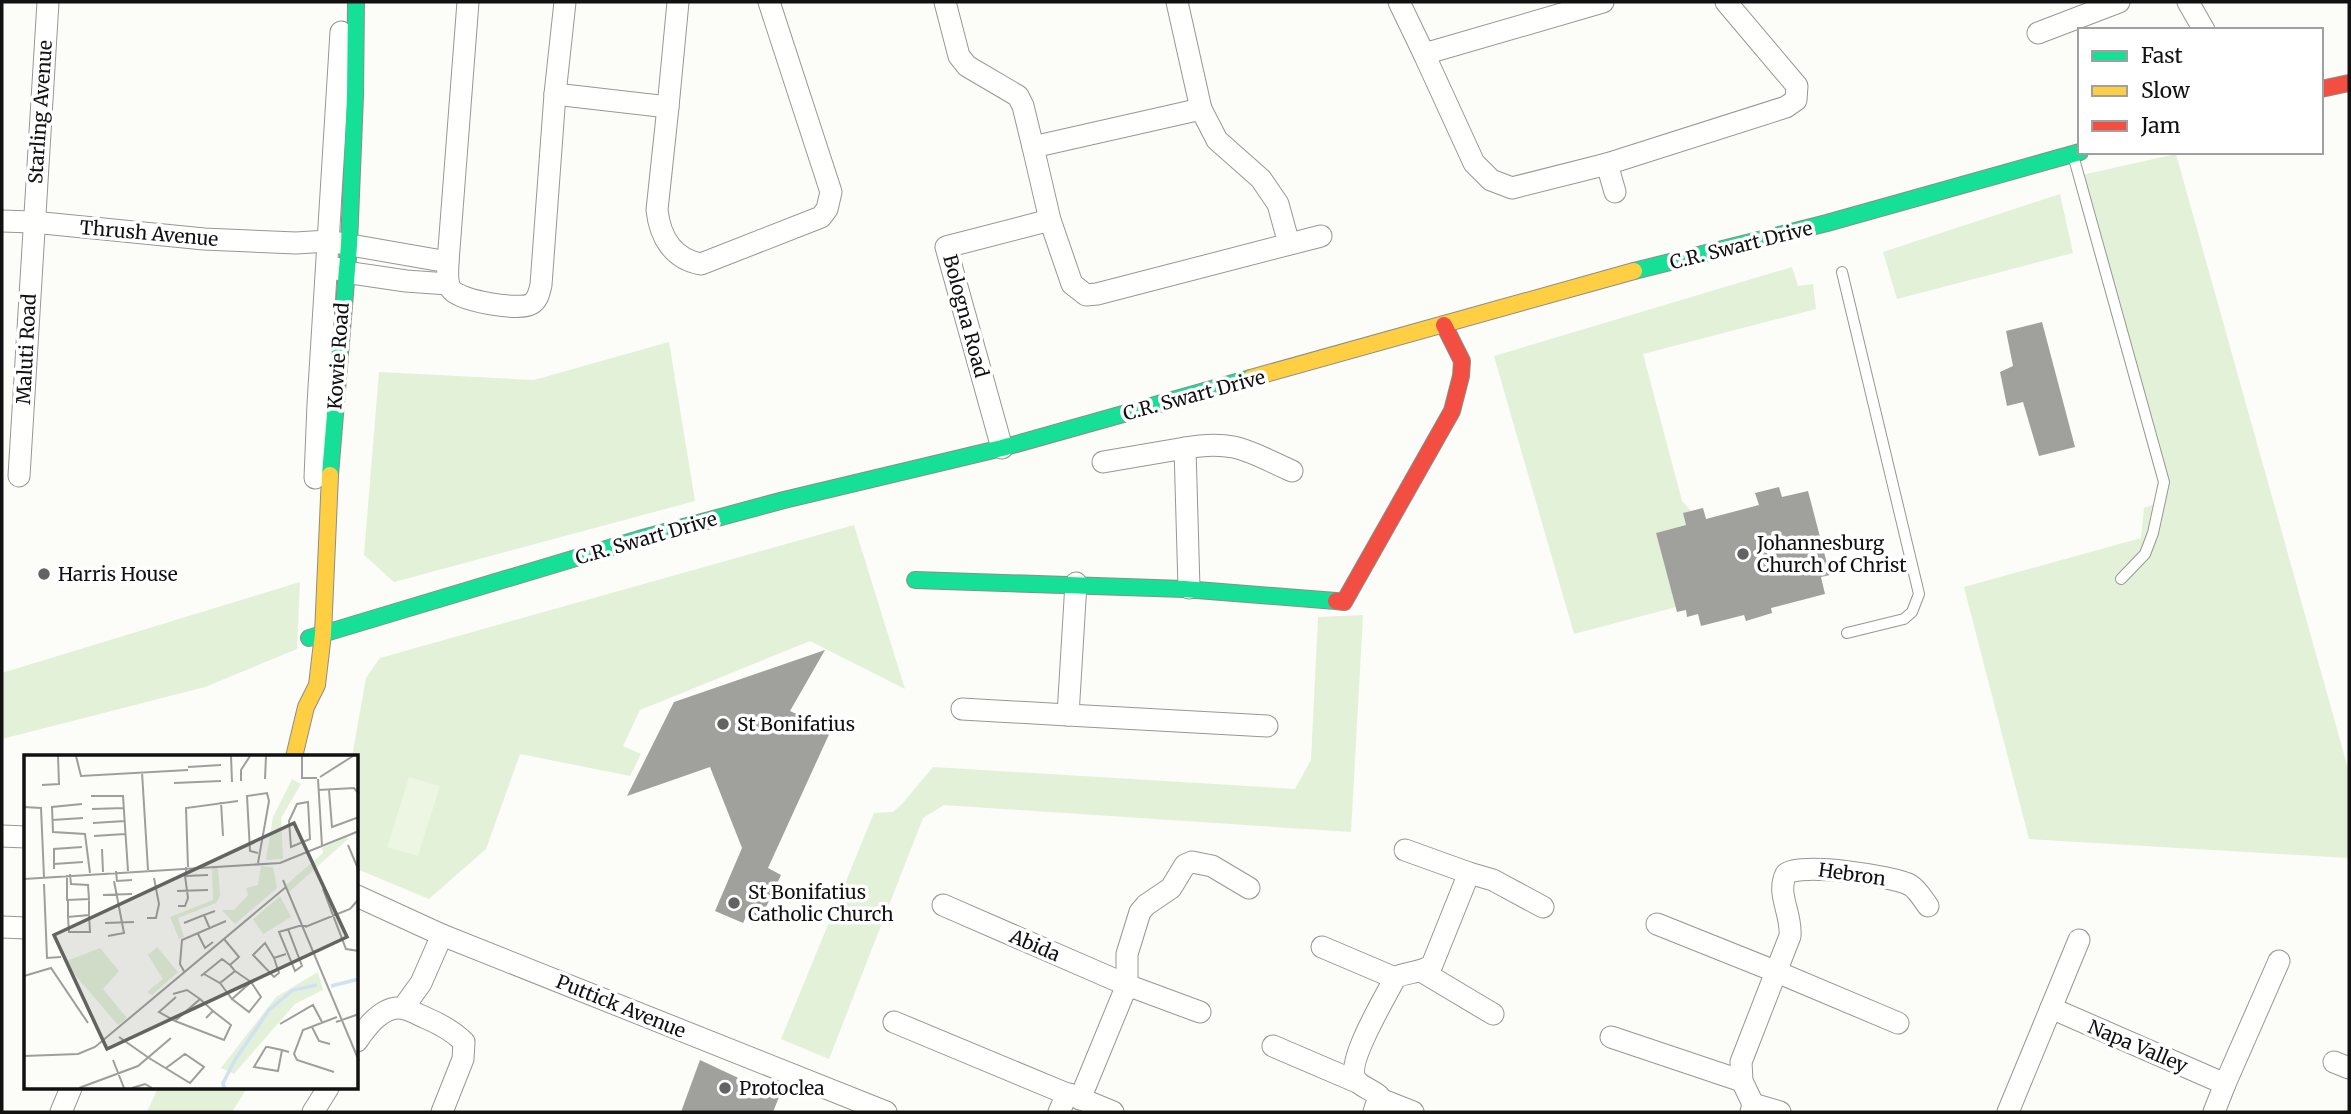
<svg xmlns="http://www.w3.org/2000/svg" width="2351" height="1114" viewBox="0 0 2351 1114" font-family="Merriweather,serif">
<rect width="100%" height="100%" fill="#fcfcf8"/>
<!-- green -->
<g fill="#e3f1d9">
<path d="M2176,154L2349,772V858L2029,839L1964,587L2141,538L2144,508L2163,501L2073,177Z"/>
<path d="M2060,194L2073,253L1897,299L1883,252Z"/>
<path d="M1792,267L1798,286L1813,284L1816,309L1643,354L1682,501L1691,511L1683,514L1686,525L1656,533L1676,607L1574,634L1494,356Z"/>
<path d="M669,342L695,501L394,582L364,555L379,372L534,380Z"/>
<path d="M854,525L905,689L810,641L640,710L623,746L641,754L630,776L520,754L486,849L429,899L357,869V757H352L366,678L380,658Z"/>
<path d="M300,582L297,649L205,687L2,739V673Z"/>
<path d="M1363,615L1351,832L944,805L923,818L829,1059L781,1039L874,813L893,812L902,804L933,767L1295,789L1311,760L1318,617Z"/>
<path d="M158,1088H247L232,1112H147Z"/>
</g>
<!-- pitch -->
<path fill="#edf5e3" d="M409,777L440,786L418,856L387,847Z"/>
<!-- building -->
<g fill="#a0a09d">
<path d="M2042,322L2075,447L2039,456L2023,402L2007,406L2000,372L2013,366L2006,331Z"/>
<path d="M1779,487L1782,497L1808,491L1830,575L1821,577L1825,594L1771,608L1772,613L1746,621L1744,615L1701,626L1698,614L1687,617L1686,610L1677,612L1656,533L1686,525L1683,513L1703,508L1706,519L1759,505L1755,493Z"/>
<path d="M825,650L790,711L831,730L768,868L781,875L761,918L748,912L743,923L715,911L742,848L710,767L627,796L674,702Z"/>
<path d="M700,1060L779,1097L773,1112H681Z"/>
</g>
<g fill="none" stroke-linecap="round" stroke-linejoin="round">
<defs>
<g id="lane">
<path d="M2073,155L2164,482L2153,533L2145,554L2121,579"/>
<path d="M1842,272L1919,594L1912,612L1904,619L1847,633"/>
</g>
<g id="street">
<path d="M468,2L448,262C448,270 446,282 451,289C458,301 520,311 531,304C538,300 539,293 541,285L555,94L565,2"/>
<path d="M945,2L959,56L967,66L1018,96L1023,106L1033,147"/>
<path d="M1177,2L1201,109"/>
<path d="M1399,2L1424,54"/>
<path d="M1603,2L1424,54L1474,163L1491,180L1512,188L1607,164L1615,192"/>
<path d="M2188,2L2204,30"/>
<path d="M2038,33L2119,2"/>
<path d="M555,94L668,107L678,2"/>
<path d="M668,107L657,210C660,237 673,259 701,264L821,217L827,209L831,192L769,2"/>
<path d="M1607,164L1786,107L1796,100L1797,86L1726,2"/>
<path d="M1050,220L1033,147L1201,109L1217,140L1261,179L1278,204L1289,244"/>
<path d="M2,221L33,222L204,239L296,243L328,241L448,262"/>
<path d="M336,268L345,272L406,281L448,284"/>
<path d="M1002,448L946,247L1050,220L1072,284L1086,295L1097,294L1321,236"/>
<path d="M1185,448C1235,439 1249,452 1292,471"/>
<path d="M1103,462L1185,448L1189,588"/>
<path d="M19,476L48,2"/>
<path d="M315,478L318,404L341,32"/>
<path d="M962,709L1068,715L1076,583"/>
<path d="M1068,715L1267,726"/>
<path d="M2,836L26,837"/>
<path d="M1405,850L1469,873"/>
<path d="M357,896L442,935L886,1112"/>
<path d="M943,905L1127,985L1200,1012"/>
<path d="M1657,924L1777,972L1898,1023"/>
<path d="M2,927L26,928"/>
<path d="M1322,947L1395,978"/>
<path d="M1421,971L1493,1014"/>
<path d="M403,1008L421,983L442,935"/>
<path d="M2051,1008L2079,940"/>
<path d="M894,1022L1067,1094L1059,1112"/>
<path d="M1611,1037L1742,1081"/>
<path d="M357,1041C367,1026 385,1003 405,1009C412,1011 419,1015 426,1018C440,1024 453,1031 464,1042L463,1059L442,1112"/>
<path d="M1273,1046L1357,1082"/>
<path d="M2334,1062L2349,1068"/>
<path d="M2225,1084L2279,961"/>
<path d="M1069,1094L1113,1112"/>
<path d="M1080,1099L1127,985V954L1140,912L1146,905L1171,888L1185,865L1192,862L1212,866L1249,888"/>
<path d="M1380,1099L1413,1112"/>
<path d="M1753,1104L1780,1112"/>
<path d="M61,1112L71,1088"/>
<path d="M313,1112L328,1088"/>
<path d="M1374,1112L1379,1096C1373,1090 1361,1087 1356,1080C1345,1063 1386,996 1395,978C1406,971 1421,974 1432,965L1469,873L1493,880L1543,907"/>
<path d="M1751,1112L1753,1104L1742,1081L1741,1062L1790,936C1792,913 1776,894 1786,874C1800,862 1893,876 1910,885C1917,889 1923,899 1928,906"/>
<path d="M2008,1112L2051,1008L2225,1084L2214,1112"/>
</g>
<g id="fast">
<path d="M1634,271L1827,223L2080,152"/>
<path d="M330,475L349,245L355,96L356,2"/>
<path d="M915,580L1184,589L1336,601"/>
<path d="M309,638L639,539L784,500L1002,448L1251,378"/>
</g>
<g id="slow">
<path d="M1251,378L1634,271"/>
<path d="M294,757L306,707L317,685L323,634L330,475"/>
</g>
<g id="jam">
<path d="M2321,89L2349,83"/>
<path d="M1336,601L1344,602L1452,411L1461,376L1462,361L1444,325"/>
</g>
</defs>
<!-- lane casing -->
<use href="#lane" stroke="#979795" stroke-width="12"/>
<!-- street casing -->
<use href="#street" stroke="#979795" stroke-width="23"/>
<!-- fast casing -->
<use href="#fast" stroke="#8d8d8c" stroke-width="18"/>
<!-- slow casing -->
<use href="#slow" stroke="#8d8d8c" stroke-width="18"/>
<!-- jam casing -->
<use href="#jam" stroke="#8d8d8c" stroke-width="18"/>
<!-- lane -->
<use href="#lane" stroke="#fffffe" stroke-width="10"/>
<!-- street -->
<use href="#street" stroke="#fffffe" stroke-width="21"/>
<!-- fast -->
<use href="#fast" stroke="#16e098" stroke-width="16"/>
<!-- slow -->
<use href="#slow" stroke="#ffcf43" stroke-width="16"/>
<!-- jam -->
<use href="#jam" stroke="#f24e42" stroke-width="16"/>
</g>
<!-- markers -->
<g fill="#636362" stroke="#fff" stroke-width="2.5">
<circle cx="1743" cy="554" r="7"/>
<circle cx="44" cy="574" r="7"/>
<circle cx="723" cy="724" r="7"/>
<circle cx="734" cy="903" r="7"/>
<circle cx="725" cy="1088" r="7"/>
</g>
<g text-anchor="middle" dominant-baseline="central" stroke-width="7" stroke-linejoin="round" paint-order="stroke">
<!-- street labels -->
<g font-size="19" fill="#111" stroke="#fff">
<text transform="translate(40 112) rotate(-86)">Starling Avenue</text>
<text transform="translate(149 233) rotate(5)">Thrush Avenue</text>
<text transform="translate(1741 245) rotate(-14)">C.R. Swart Drive</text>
<text transform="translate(966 316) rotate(75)">Bologna Road</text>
<text transform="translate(26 349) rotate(-87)">Maluti Road</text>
<text transform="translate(338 356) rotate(-86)">Kowie Road</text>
<text transform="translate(1194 395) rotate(-15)">C.R. Swart Drive</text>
<text transform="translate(646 538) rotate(-16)">C.R. Swart Drive</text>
<text transform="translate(1852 874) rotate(8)">Hebron</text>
<text transform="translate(1035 945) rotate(23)">Abida</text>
<text transform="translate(621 1006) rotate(22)">Puttick Avenue</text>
<text transform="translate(2138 1046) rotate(23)">Napa Valley</text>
</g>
<!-- poi labels -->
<g font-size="19" fill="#111" stroke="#fff" text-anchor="start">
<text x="1757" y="543">Johannesburg<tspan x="1757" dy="22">Church of Christ</tspan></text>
<text x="58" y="574">Harris House</text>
<text x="737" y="724">St Bonifatius</text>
<text x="748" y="892">St Bonifatius<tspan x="748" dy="22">Catholic Church</tspan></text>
<text x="739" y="1088">Protoclea</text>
</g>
</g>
<!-- overview -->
<g transform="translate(24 755)">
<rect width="334" height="334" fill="#fcfcf8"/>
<path d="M268,24L277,29L257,63L259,104L242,105L249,62ZM323,82L324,84L265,137L262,130L299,98L298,93ZM237,111L249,112L253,133L211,169L198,155H210L224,140L222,133L234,130ZM188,113H194L196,141L192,148L154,163L160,182L155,184L146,162L189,145ZM256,141L267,162L239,179L229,164ZM133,192L154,217L128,240L123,237L139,224L124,200ZM76,193L95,216L79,234L103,263L94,270L40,207ZM294,217L299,235L271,249L210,319L197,313L252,242Z" fill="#e3f1d9"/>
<path fill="none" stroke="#d0e1f4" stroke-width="3.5" d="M307,231L335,224M200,333L199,328L211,305L245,255L269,235L293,230"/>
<path fill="none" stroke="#9e9e9c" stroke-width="2" d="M52,1L57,21L164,15M207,1L208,27M278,1V23H293M164,12L197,10M118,17L124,115M296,22L329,1M241,24L242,1M294,24L298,91M217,26V15L226,1M150,28L197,26M18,30L35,29L34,1M294,35L330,33L335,39M305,35L308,72L335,62M67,41H99L104,116M197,47L199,81M284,47L286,84L267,92L265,66L273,49ZM58,49L28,52L29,77L61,79L66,118M0,52L17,53L20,122M68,54L100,53M28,65L59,63M69,68L101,66M70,81L101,79M324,90L335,116M78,94L79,117M234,108L245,46L243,38L223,41L226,96L234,98M30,109L59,107M162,112V121L184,120M164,112L162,53L214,46M30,114V94L58,92M92,116L93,126L108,125M43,120V145L65,144L64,130L47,129L46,119M0,124L256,108L335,76M259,125L335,306M20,129L23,203L37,202M299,134L322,194L335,196M153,136L184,135M79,140L108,139M44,145V162L65,160V144M154,151H161L164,143L161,121M44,162L45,177H66L65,160M123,163H132L135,149L130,123M81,168L110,167M160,168L180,160M281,172L326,154L335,144M186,174L180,160L191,156M264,174L278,211L271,216L255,177L275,171H282M174,179L181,193L189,187M84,181L100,178L90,126M250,203L241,188L229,200L250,222L255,218L250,203L262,199M161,218L156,209L158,185L202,166M180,219L196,228L211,216L206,210M0,221L27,213L64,268M177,221L198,204L206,210L215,202L200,184M196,228L208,244L227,227L211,216M149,239L163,235L176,244L151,266L135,257L152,242M176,244L189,256L182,263M208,244L225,257L237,242L227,227M151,266L200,285L207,270L189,256M312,267L335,259M256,269L289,250L298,267M288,272L295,286L306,289M95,282L125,303L166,328L180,312L161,299L142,313M258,295L254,316L230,312L242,292H244L258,295L265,297M0,301L54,299L71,292L262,132M89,305L100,333M310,317L273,305L270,299L279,275L313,262M55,333L114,311L147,283M108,333L121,329L128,333"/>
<path fill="#636362" fill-opacity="0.15" stroke="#636362" stroke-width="3.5" d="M270,68L323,182L83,294L30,180Z"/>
<rect width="334" height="334" fill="none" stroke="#111" stroke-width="3.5"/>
</g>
<!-- border -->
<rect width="2351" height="1114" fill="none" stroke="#111111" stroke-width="7"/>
<!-- legend -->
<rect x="2078" y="28" width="245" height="126" fill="#ffffff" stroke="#a0a0a0" stroke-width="2"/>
<rect x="2092" y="51" width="35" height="10" fill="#16e098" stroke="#a0a0a0" stroke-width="2"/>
<text x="2141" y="63" font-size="21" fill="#111111">Fast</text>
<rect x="2092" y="86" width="35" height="10" fill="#ffcf43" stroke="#a0a0a0" stroke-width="2"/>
<text x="2141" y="98" font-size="21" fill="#111111">Slow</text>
<rect x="2092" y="121" width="35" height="10" fill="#f24e42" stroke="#a0a0a0" stroke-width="2"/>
<text x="2141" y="133" font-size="21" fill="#111111">Jam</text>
</svg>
